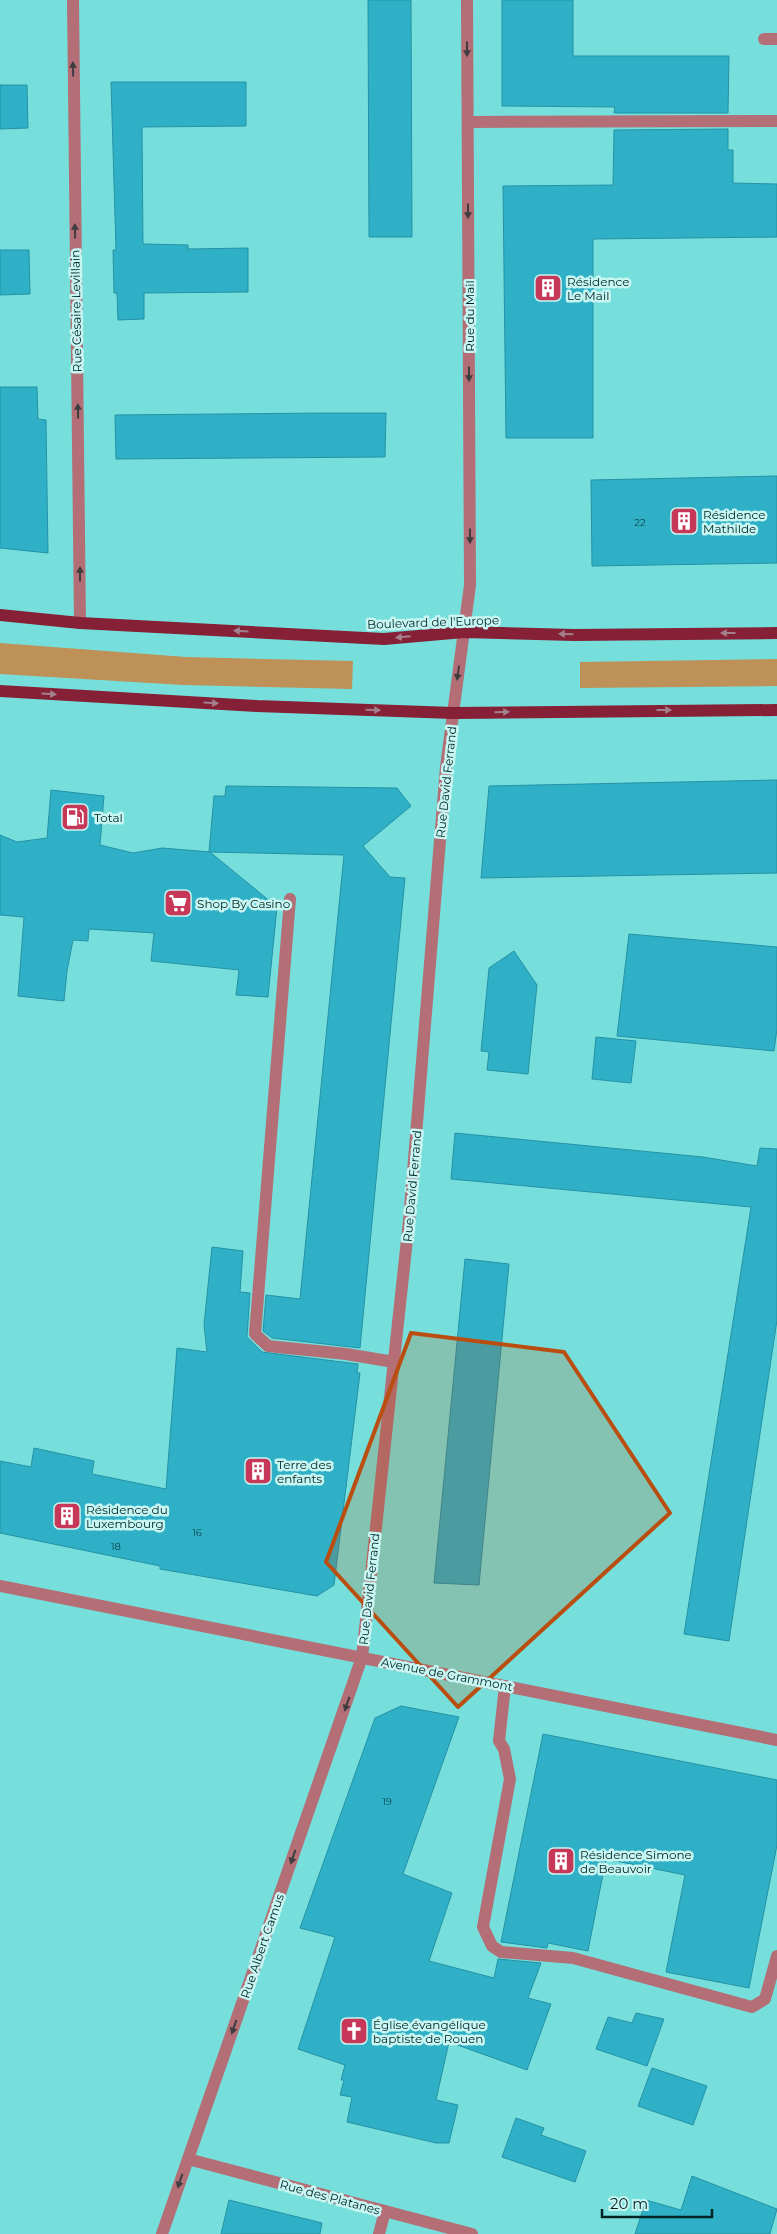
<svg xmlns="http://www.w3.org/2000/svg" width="777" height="2234" viewBox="0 0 777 2234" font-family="Montserrat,sans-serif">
<rect width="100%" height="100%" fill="#77dfdb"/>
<!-- green -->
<g fill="#be9158">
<path d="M0,643L186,657L353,661L352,689L183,685L0,674Z"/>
<path d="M777,659V686L580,688V662Z"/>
</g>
<!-- building -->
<g fill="#2fb0c6" stroke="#2492a5">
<path d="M368,0H411L412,237H369Z"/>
<path d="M502,0H573V56H729L728,113H614L615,107L502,106Z"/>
<path d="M111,82H246V126L142,127L143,244L188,245V249L248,248V292L144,293V319L118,320L117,293H114L113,250H116Z"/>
<path d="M0,85H27L28,128L0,129Z"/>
<path d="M728,129V150H733V183L777,184V237L593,239V438H506L503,186L613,185L614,130Z"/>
<path d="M0,250H29L30,294L0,295Z"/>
<path d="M0,387H37L38,419L46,420L48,553L0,548Z"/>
<path d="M325,413H386L385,457L116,459L115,415Z"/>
<path d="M777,476V563L592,566L591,480Z"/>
<path d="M777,780V873L481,878L489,786Z"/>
<path d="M226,786L397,788L411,806L363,846L390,877L405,878L360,1348L272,1338L263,1331L266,1295L300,1299L344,855L209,852L214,796H225Z"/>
<path d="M51,790L104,796L100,845L133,853L162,848L210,852L277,907L268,997L236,995L239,970L151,961L154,933L89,929L88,941L73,940L67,971L64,1001L18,996L24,917L0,915V835L17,842L47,838Z"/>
<path d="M629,934L777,947V1029L774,1051L617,1036Z"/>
<path d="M514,951L537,985L528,1074L487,1070L489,1052L481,1051L489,968Z"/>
<path d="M596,1037L636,1041L631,1083L592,1079Z"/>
<path d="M455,1133L703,1157L757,1166L760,1148L777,1149V1320L729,1641L684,1634L751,1207L451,1179Z"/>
<path d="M212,1247L243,1251L240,1292L250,1293L247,1337L262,1352L358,1364L357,1373H360L334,1585L317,1596L160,1569V1566L0,1533V1461L31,1467L34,1448L94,1461L92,1474L166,1489L177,1348L207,1352L204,1325Z"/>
<path d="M465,1259L509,1264L479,1585L434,1583Z"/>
<path d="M401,1706L459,1717L403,1874L452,1893L429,1961L494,1978L498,1959L541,1963L528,1998L551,2004L527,2070L449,2042L436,2100L458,2105L449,2143H436L347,2122L352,2097L340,2095L344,2080H341L345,2065L298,2049L335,1937L300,1928L375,1718Z"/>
<path d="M543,1734L777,1780V1845L749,1988L666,1972L685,1875L606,1859L588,1951L548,1943L547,1948L501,1942Z"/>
<path d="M636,2013L664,2019L647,2066L596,2049L608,2017L632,2023Z"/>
<path d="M652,2068L707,2086L693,2125L638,2106Z"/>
<path d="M516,2118L544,2128L541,2135L586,2151L575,2182L502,2157Z"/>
<path d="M692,2176L777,2209L770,2234H635L646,2200L681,2210Z"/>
<path d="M229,2200L322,2223L320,2234H221Z"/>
</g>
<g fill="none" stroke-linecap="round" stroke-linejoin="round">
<!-- minor -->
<g stroke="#b36e76" stroke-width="12">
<path d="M73,0L80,623"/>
<path d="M764,39H777"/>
<path d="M468,122L777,121"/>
<path d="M290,899L255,1334L268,1346L346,1354L394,1362"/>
<path d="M0,1586L777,1740"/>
<path d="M505,1686L499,1741L504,1749L510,1779L483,1927L492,1946L501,1952L573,1958L752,2007L765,1999L777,1956"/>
<path d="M188,2159L472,2234"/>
<path d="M162,2234L362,1657L409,1221L446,767L470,585L467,0"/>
<path d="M379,2234L385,2211"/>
</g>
<!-- major -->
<g stroke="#852037" stroke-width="12">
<path d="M0,615L80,623L384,639L464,632L574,635L777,633"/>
<path d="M0,691L257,706L453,713L777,710"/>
</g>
</g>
<!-- one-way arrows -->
<defs><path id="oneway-solid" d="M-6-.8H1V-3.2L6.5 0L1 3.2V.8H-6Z" transform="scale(1.25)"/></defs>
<g fill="#3f3d40">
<use href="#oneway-solid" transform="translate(467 49) rotate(90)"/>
<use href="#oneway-solid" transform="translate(73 69) rotate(-91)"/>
<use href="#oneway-solid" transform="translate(468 211) rotate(90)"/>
<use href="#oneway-solid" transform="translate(75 231) rotate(-91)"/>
<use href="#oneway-solid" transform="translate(469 374) rotate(90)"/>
<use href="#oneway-solid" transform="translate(78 411) rotate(-91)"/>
<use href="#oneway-solid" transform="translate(470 536) rotate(90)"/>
<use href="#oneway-solid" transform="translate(80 574) rotate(-90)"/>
<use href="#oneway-solid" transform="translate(458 673) rotate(98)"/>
<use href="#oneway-solid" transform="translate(347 1704) rotate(109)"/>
<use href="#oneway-solid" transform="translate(293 1857) rotate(109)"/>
<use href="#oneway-solid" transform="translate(234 2027) rotate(109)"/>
<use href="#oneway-solid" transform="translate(180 2181) rotate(109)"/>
</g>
<g fill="#a3808c">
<use href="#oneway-solid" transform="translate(241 631) rotate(-177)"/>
<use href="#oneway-solid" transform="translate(728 633) rotate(180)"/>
<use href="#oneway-solid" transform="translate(566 634) rotate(-178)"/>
<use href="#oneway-solid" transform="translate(403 637) rotate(175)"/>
<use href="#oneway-solid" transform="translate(49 694) rotate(3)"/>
<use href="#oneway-solid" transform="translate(211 703) rotate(3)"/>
<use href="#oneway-solid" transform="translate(373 710) rotate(2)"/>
<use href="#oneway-solid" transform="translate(664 710)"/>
<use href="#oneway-solid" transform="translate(502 712) rotate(-1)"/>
</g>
<!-- marked area -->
<path fill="#ba4e11" fill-opacity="0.2" stroke="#ba4e11" stroke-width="4" stroke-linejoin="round" d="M411,1333L564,1352L670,1513L458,1707L326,1562Z"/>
<!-- icons -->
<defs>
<symbol id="building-square" viewBox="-11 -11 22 22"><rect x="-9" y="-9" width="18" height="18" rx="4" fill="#c73758" stroke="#c7f6f3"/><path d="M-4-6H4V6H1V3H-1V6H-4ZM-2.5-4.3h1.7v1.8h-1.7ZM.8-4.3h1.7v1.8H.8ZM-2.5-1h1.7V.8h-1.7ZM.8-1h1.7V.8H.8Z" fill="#fff"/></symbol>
<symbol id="fuel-square" viewBox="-11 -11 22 22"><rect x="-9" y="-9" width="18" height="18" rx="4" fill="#c73758" stroke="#c7f6f3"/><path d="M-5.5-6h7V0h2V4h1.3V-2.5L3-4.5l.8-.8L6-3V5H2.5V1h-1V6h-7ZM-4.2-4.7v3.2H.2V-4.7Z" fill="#fff"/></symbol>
<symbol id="supermarket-square" viewBox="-11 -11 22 22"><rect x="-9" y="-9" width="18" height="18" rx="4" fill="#c73758" stroke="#c7f6f3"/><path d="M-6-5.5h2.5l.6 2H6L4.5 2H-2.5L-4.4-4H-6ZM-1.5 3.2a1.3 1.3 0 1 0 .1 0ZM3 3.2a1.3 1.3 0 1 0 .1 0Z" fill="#fff"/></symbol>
<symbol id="church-square" viewBox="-11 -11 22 22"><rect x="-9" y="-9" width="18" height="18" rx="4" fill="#c73758" stroke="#c7f6f3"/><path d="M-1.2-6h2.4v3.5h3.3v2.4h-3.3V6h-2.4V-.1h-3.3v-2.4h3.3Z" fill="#fff"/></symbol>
</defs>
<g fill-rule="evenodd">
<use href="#building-square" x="532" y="272" width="32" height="32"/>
<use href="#building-square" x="668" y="505" width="32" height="32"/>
<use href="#fuel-square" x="59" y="801" width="32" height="32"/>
<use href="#supermarket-square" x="162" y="887" width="32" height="32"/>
<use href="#building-square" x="242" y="1455" width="32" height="32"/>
<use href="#building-square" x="51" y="1500" width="32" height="32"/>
<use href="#building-square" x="545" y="1845" width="32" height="32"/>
<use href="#church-square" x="338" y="2015" width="32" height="32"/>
</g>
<g text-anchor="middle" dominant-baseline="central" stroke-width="5" stroke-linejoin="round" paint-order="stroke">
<!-- number labels -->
<g font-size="10" fill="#0c464c">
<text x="640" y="522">22</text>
<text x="197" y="1532">16</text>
<text x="116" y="1546">18</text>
<text x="387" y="1801">19</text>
</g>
<!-- poi labels -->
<g font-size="12" fill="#012323" stroke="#c7f6f3" text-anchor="start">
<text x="567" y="281">Résidence<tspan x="567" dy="14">Le Mail</tspan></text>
<text x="703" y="514">Résidence<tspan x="703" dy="14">Mathilde</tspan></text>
<text x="94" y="817">Total</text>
<text x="197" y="903">Shop By Casino</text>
<text x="277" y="1464">Terre des<tspan x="277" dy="14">enfants</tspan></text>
<text x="86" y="1509">Résidence du<tspan x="86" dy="14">Luxembourg</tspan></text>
<text x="580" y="1854">Résidence Simone<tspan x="580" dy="14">de Beauvoir</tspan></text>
<text x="373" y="2024">Église évangélique<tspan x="373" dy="14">baptiste de Rouen</tspan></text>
</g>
<!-- street labels -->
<g font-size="12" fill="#012323" stroke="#c7f6f3">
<text transform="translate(76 311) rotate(-91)">Rue Césaire Levillain</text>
<text transform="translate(469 316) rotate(-90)">Rue du Mail</text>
<text transform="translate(433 622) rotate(-2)">Boulevard de l'Europe</text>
<text transform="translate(446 782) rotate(-84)">Rue David Ferrand</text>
<text transform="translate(412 1186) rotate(-85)">Rue David Ferrand</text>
<text transform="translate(369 1589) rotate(-84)">Rue David Ferrand</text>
<text transform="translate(447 1674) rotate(11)">Avenue de Grammont</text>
<text transform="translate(262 1946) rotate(-71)">Rue Albert Camus</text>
<text transform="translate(330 2197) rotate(15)">Rue des Platanes</text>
</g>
</g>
<!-- scale -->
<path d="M602 2209v8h110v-8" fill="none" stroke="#012323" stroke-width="2.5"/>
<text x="610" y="2209" font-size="15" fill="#012323" stroke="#c7f6f3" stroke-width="4" paint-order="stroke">20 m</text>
</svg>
